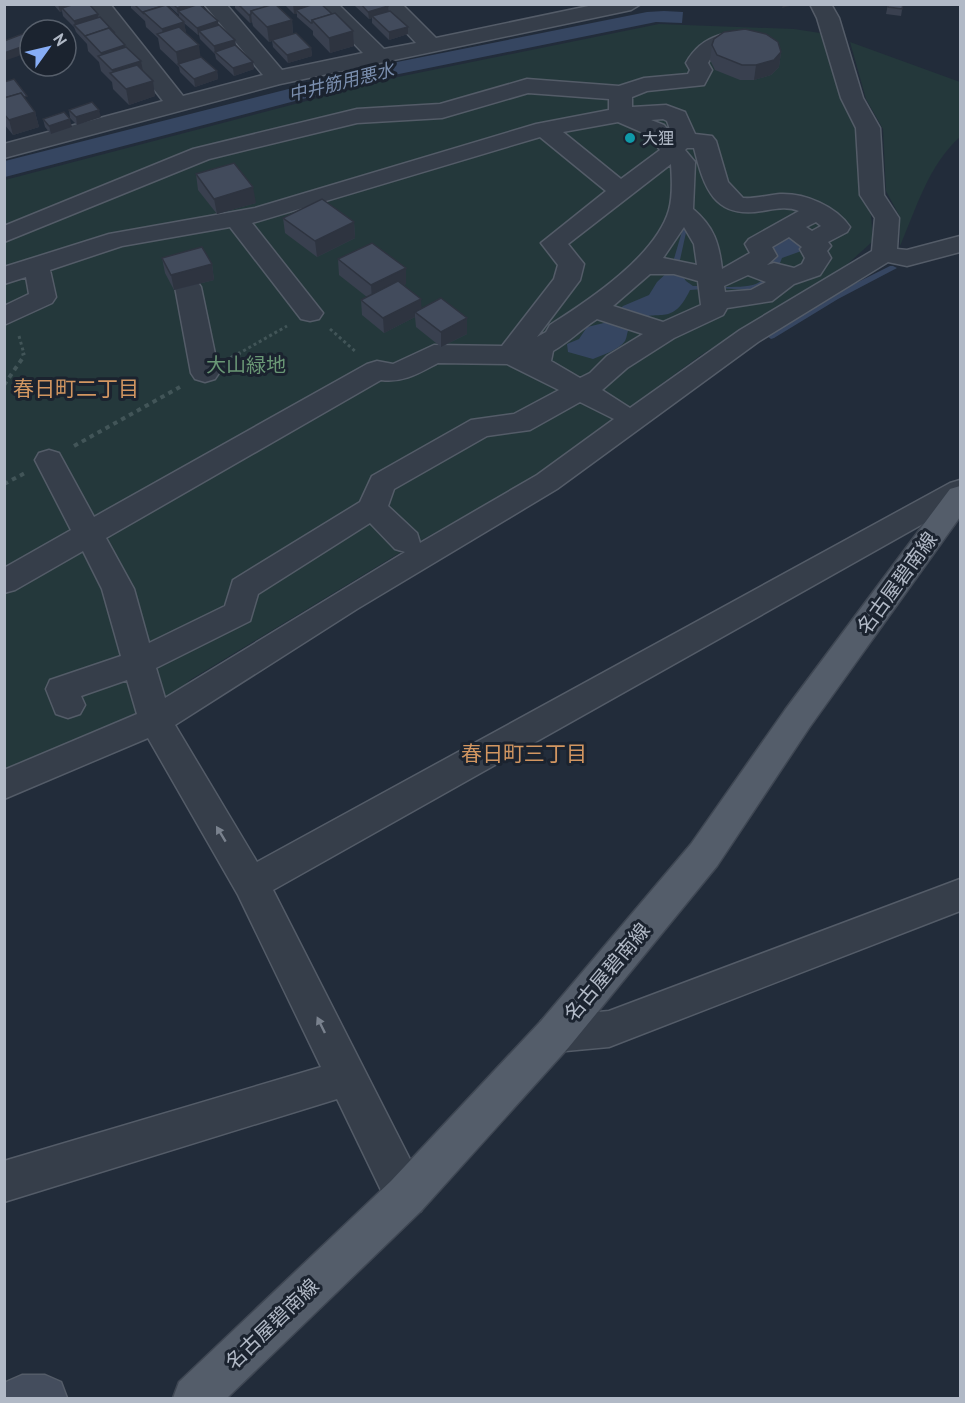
<svg xmlns="http://www.w3.org/2000/svg" width="965" height="1403" viewBox="0 0 965 1403" font-family="'PT Sans','Noto Sans JP',sans-serif">
<rect width="100%" height="100%" fill="#222c3a"/>
<!-- green -->
<g fill="#24383b">
<path d="M659,24L794,29L820,33L862,145L861,187L871,215L873,241L842,269L701,355L532,479L411,546L190,680L166,703L123,725L5,769V180L398,77Z"/>
<path d="M850,42L960,82V137C929,164 916,209 900,246V217L886,191L883,129L866,99Z"/>
</g>
<!-- water -->
<g fill="#364661">
<path d="M664,11L683,12L682,23L656,22L394,75L5,177V161L387,64L647,12Z"/>
<path d="M683,228H687L678,269L686,281L693,286C709,285 750,291 761,281C766,277 766,269 767,263L774,258L773,247L795,234L807,249L782,258L774,278L750,290L716,288L690,290C670,332 655,303 632,325C626,330 628,336 625,341C619,350 602,355 593,359L568,352L567,344L579,339L587,327L608,322L623,306L649,295L657,282L671,269Z"/>
</g>
<g fill="none" stroke-linecap="round" stroke-linejoin="round">
<!-- stream -->
<path fill="#364661" fill-rule="evenodd" d="M890,266H893L897,268L838,299L774,338L771,339L767,336L832,295Z"/>
<defs>
<g id="street">
<path d="M89,4H110L183,96L263,75L204,4H226L282,70L363,53L316,4H338L384,49L416,43L380,4H402L436,38L598,4H641L631,10L280,84L4,158V144L163,101Z"/>
<path d="M810,4H831L839,18L863,98L880,128L884,195L899,218L897,249L907,250L960,236V252L907,266L888,262L758,342L557,489L357,609L175,725L257,862L950,483L960,480V503L273,890L421,1181L427,1196L421,1211L406,1217L391,1211L337,1099L4,1202V1161L321,1067L238,895L148,738L4,799V770L137,714L127,680L81,696L85,705L80,714L68,718L56,714L46,689L50,680L121,656L102,589L83,551L15,590L4,593V568L71,530L35,460L39,453L49,450L59,453L94,517L367,364L377,361L393,364L434,345L502,346L554,279L558,265L541,243L606,191L540,137L252,223L323,313L319,319L310,321L301,319L230,227L122,246L50,270L56,297L52,303L4,325V306L29,294L26,277L4,284V267L109,234L255,208L536,124L609,110V99L528,93L442,118L357,123L209,159L4,242V226L193,149L357,109L440,104L527,79L619,86L644,78L688,74L690,70L686,63C702,34 732,28 763,35L766,40L763,45C742,50 721,39 708,63L712,70L704,85L647,91L632,97V107L666,105L685,112L695,134L712,136L716,141L728,182L743,198C755,199 768,195 780,194C805,193 836,206 850,227L847,232L828,242L831,246L827,251L831,258L820,275L794,284L772,301L727,308L723,315L674,338L627,368L602,390L630,408L740,330L872,251L875,218L860,195L856,128L841,98L817,18ZM663,119L667,121L672,135L664,125L651,120ZM618,122L648,135L660,150L621,179L563,132ZM687,148H694C704,188 714,219 762,211C775,209 787,206 799,211L749,239L745,244L750,253L722,269C719,243 714,227 693,209L695,162L685,150ZM671,164C672,178 673,196 669,210C656,256 588,301 550,325L546,332L537,337L580,280L584,264L568,244ZM816,222L821,226L812,231L806,227ZM684,227L694,244L697,265L663,258ZM789,237L802,247L800,249L805,258L802,264L794,268L774,263L767,265L777,256L772,247ZM650,274H674L698,281L701,305L663,322L613,306ZM748,275L766,282L751,290L725,292L724,286ZM597,319L643,334L607,356L590,373L580,378L551,361L553,351C570,341 580,330 597,319ZM438,363L507,364L559,390L514,414L471,420L372,476L360,502L233,580L225,606L149,643L134,589L106,538L381,380C404,383 419,373 438,363ZM580,402L614,419L537,475L420,543L417,533L388,506L394,489L487,436L530,430ZM370,523L395,549L405,552L165,698L156,668L250,621L258,594Z"/>
<path d="M188,279L197,281L201,287L219,373L215,379L205,382L195,379L191,373L175,287L179,281Z"/>
<path d="M960,879V911L609,1047L555,1052L541,1047L536,1034L541,1021L555,1016L609,1011Z"/>
</g>
<path id="secondary" d="M22,1375H45L61,1382L67,1398H4L6,1382Z"/>
<path id="primary" d="M960,486V517L809,728L717,866L569,1047L421,1211L227,1398H173L179,1382L391,1181L541,1021L691,844L785,710L950,489Z"/>
</defs>
<!-- street casing -->
<use href="#street" stroke="#545c68" stroke-width="3"/>
<!-- secondary casing -->
<use href="#secondary" stroke="#545c68" stroke-width="3"/>
<!-- primary casing -->
<use href="#primary" stroke="#3f4753" stroke-width="3"/>
<!-- path-far1 -->
<g stroke="#425558" stroke-width="3" stroke-dasharray="3 3" stroke-linecap="butt">
<path d="M330,329L356,352"/>
<path d="M19,336L24,354"/>
<path d="M238,354L287,326"/>
</g>
<!-- path -->
<g stroke="#425558" stroke-width="4" stroke-dasharray="4.5 4.5" stroke-linecap="butt">
<path d="M231,358L240,353"/>
<path d="M4,385L24,356L23,353"/>
<path d="M74,446L180,387"/>
<path d="M4,484L25,473"/>
</g>
<!-- street -->
<use href="#street" fill="#363e4a" fill-rule="evenodd"/>
<!-- secondary -->
<use href="#secondary" fill="#444d5d" fill-rule="evenodd"/>
<!-- primary -->
<use href="#primary" fill="#545d6a" fill-rule="evenodd"/>
</g>
<!-- wall -->
<g fill="#39404f">
<path d="M53,4H89L99,17L126,47L143,71L153,81L155,96L129,105L113,89L112,82L101,71L99,62L88,51L87,44L76,32L74,27L63,16L62,11L60,12Z"/>
<path d="M131,4H160L179,17V15L167,4H200L218,25L235,40L236,46L253,62L254,69L234,76L216,59L215,54L200,39L199,35H198L184,23L186,33L200,57L217,71L218,79L195,87L180,72L179,67L160,49L158,38L146,27L145,21L131,8Z"/>
<path d="M235,4H268L292,20L293,34L311,48L312,56L288,63L273,47L272,41L269,42L253,26L252,22L250,23L235,8Z"/>
<path d="M284,4H321L332,14L353,31L354,46L330,53L313,35V31L297,17V14H294Z"/>
<path d="M355,4H387L388,6L389,11L408,27V34L389,40L372,23V18L369,19L355,6Z"/>
<path d="M888,4H903L901,16L886,14Z"/>
<path d="M712,45L781,52L779,67L771,75L754,80H740L715,70L710,60Z"/>
<path d="M4,82L29,104L35,112L39,127L13,135L4,124Z"/>
<path d="M69,110L101,117L77,125L70,118Z"/>
<path d="M43,119L72,127L51,134L45,127Z"/>
<path d="M196,174L256,203L217,214L198,190Z"/>
<path d="M283,218L354,222L355,238L317,257L285,233Z"/>
<path d="M162,258L212,264L214,280L174,290L165,273Z"/>
<path d="M338,259L406,284L403,285L422,309L467,318V334L441,347L416,327L415,317L384,333L362,315L361,300L367,297L339,275Z"/>
</g>
<!-- shaded-wall -->
<g fill="#2e3440">
<path d="M58,4H85L62,8V11L60,12Z"/>
<path d="M188,4H200V9L178,11L179,15H178L177,8Z"/>
<path d="M293,4H319L296,10L297,14H294Z"/>
<path d="M783,4H797L782,8Z"/>
<path d="M388,6L389,13L372,16V18L369,19L368,12Z"/>
<path d="M98,14L99,21L75,26L74,21Z"/>
<path d="M251,14L252,22L250,23L249,15Z"/>
<path d="M292,20L293,35L272,40V41L269,42L267,27Z"/>
<path d="M218,21L219,29L199,31V35H198L197,28Z"/>
<path d="M184,22L187,37L164,40L162,29Z"/>
<path d="M408,27V34L389,40V32Z"/>
<path d="M353,31L354,46L330,53L329,38Z"/>
<path d="M235,40L236,47L215,52V54L214,46Z"/>
<path d="M30,44V52L4,61V53Z"/>
<path d="M125,45L128,60L103,61L101,53Z"/>
<path d="M199,45L201,60L178,64L176,52Z"/>
<path d="M311,48L312,56L288,63L287,55Z"/>
<path d="M781,52L779,67L771,75L754,80L756,65Z"/>
<path d="M141,61L144,76L114,77L112,70Z"/>
<path d="M253,62L254,69L234,76L233,68Z"/>
<path d="M217,71L218,79L195,87L194,79Z"/>
<path d="M153,81L155,96L129,105L126,89Z"/>
<path d="M99,110L101,117L77,125L76,117Z"/>
<path d="M35,112L39,127L13,135L9,120Z"/>
<path d="M70,119L72,127L51,134L49,126Z"/>
<path d="M253,187L256,203L217,214L214,199Z"/>
<path d="M354,222L355,238L317,257L315,241Z"/>
<path d="M212,264L214,280L174,290L171,275Z"/>
<path d="M406,268V284L372,301L371,285Z"/>
<path d="M421,299L422,314L415,312V317L384,333L383,318Z"/>
<path d="M467,318V334L441,347V332Z"/>
</g>
<!-- building -->
<g fill="#424b5c" stroke="#2e3440" stroke-width="1.5">
<path d="M75,4H89L98,14L74,21L62,8Z"/>
<path d="M134,4H160L162,6L143,12L144,14Z"/>
<path d="M173,4H188L177,8Z"/>
<path d="M199,4L218,21L197,28L178,11Z"/>
<path d="M238,4H268L269,6L251,11V14L249,15Z"/>
<path d="M274,4H275L292,20L267,27L251,11Z"/>
<path d="M314,4H321L332,14L312,20V23H311L296,10Z"/>
<path d="M361,4H387L388,6L368,12Z"/>
<path d="M888,4H903L902,9L888,7Z"/>
<path d="M166,5L184,22L162,29L143,12Z"/>
<path d="M390,11L408,27L389,32L372,16Z"/>
<path d="M335,13L353,31L329,38L312,20Z"/>
<path d="M100,17L114,32H112L109,28L85,36L74,25Z"/>
<path d="M219,25L235,40L214,46L199,31Z"/>
<path d="M179,27L199,45L176,52L157,34Z"/>
<path d="M109,28L125,45L101,53L85,36Z"/>
<path d="M745,29L766,34L778,42L781,52L774,60L756,65H742L717,55L712,45L714,39L724,32Z"/>
<path d="M25,33L30,37V44L4,53V41Z"/>
<path d="M296,33L311,48L287,55L272,40Z"/>
<path d="M235,45L253,62L233,68L215,52Z"/>
<path d="M126,47L141,61L112,70L98,56Z"/>
<path d="M201,57L217,71L194,79L178,64Z"/>
<path d="M137,65L153,81L126,89L110,73Z"/>
<path d="M14,79L27,96L24,97L21,93L4,98V82Z"/>
<path d="M21,93L35,112L9,120L4,114V98Z"/>
<path d="M92,102L99,110L76,117L69,110Z"/>
<path d="M64,112L70,119L49,126L43,119Z"/>
<path d="M234,163L253,187L214,199L196,174Z"/>
<path d="M322,199L354,222L315,241L283,218Z"/>
<path d="M372,243L406,268L371,285L338,259Z"/>
<path d="M202,247L212,264L171,275L162,258Z"/>
<path d="M398,281L421,299L383,318L361,300Z"/>
<path d="M441,298L467,318L441,332L415,312Z"/>
</g>
<!-- one-way arrows -->
<defs><path id="oneway-solid" d="M-6-.8H1V-3.2L6.5 0L1 3.2V.8H-6Z" transform="scale(1.5)"/></defs>
<g fill="#7a828e">
<use href="#oneway-solid" transform="translate(221 834) rotate(-121)"/>
<use href="#oneway-solid" transform="translate(321 1025) rotate(-116)"/>
</g>
<!-- markers -->
<circle fill="#0f9aa8" stroke="#1b232f" stroke-width="2" cx="630" cy="138" r="6"/>
<g text-anchor="middle" dominant-baseline="central" stroke-width="6" stroke-linejoin="round" paint-order="stroke">
<!-- far-poi labels -->
<g font-size="16" fill="#b1b9c6" stroke="#1b232f" text-anchor="start">
<text x="642" y="138">大狸</text>
</g>
<!-- far-water labels -->
<g font-size="18" font-style="italic" fill="#7a8eae" stroke="#1b232f">
<text transform="translate(341 82) rotate(-14)">中井筋用悪水</text>
</g>
<!-- park labels -->
<g font-size="20" fill="#699775" stroke="#1b232f">
<text x="246" y="365">大山緑地</text>
</g>
<!-- street labels -->
<g font-size="20" fill="#b1b9c6" stroke="#1b232f">
<text transform="translate(897 583) rotate(-54)">名古屋碧南線</text>
<text transform="translate(607 972) rotate(-50)">名古屋碧南線</text>
<text transform="translate(272 1324) rotate(-44)">名古屋碧南線</text>
</g>
<!-- neighbourhood labels -->
<g font-size="21" fill="#d29661" stroke="#1b232f">
<text x="76" y="388">春日町二丁目</text>
<text x="524" y="753">春日町三丁目</text>
</g>
</g>
<!-- border -->
<rect width="965" height="1403" fill="none" stroke="#b1b9c6" stroke-width="12"/>
<!-- north arrow -->
<g transform="translate(48 48) rotate(56)"><circle r="28" fill="#1b232f" stroke="#575f6b" stroke-width="1.5"/>
<path d="M0-4.5L10 22L0 15L-10 22Z" fill="#87adf6"/>
<text y="-9" font-size="16" font-weight="bold" text-anchor="middle" fill="#b1b9c6">N</text>
</g>
</svg>
